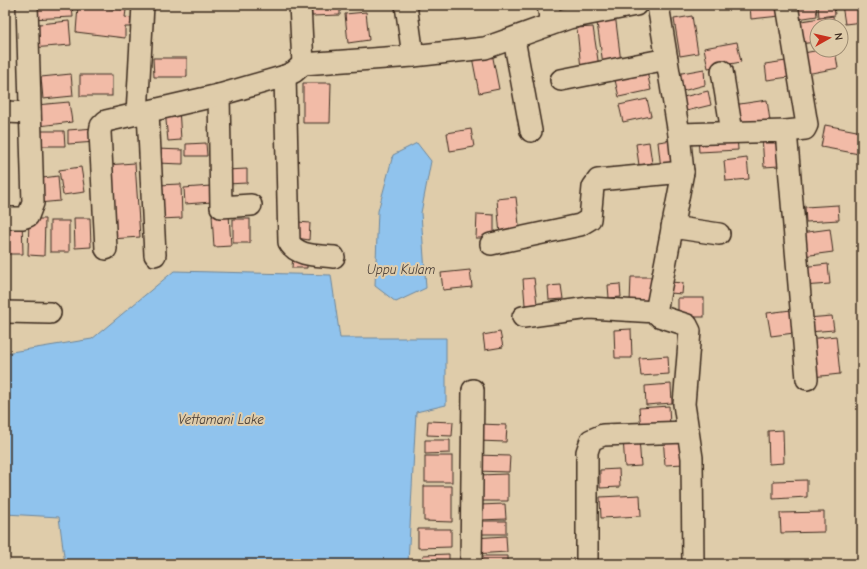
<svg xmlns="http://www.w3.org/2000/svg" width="867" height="569" viewBox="0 0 867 569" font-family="'Comic Neue',sans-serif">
<rect width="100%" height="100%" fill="#dfccaa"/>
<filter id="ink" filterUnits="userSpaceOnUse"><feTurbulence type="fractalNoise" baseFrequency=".025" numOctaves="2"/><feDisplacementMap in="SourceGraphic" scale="8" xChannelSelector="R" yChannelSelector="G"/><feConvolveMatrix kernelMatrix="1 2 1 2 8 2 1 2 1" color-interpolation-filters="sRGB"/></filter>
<g filter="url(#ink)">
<!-- water -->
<g fill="#90c3ed" stroke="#6e869a">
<path d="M417,143L431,161L421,213L426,288L396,302L375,286L378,211L393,155Z"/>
<path d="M174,271L331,275L340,338H446V405L416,412L408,564H65L59,517L5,514V353L92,339Z"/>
</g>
<!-- building -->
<g fill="#f2bba7" stroke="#3b2a1e">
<path d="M29,5H72L73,17L30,19Z"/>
<path d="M311,5H340V15L312,16Z"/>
<path d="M750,5H779L780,16L751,19Z"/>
<path d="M789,5H816L817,16L791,20Z"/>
<path d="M818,5H834L835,15L819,17Z"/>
<path d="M842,5H862V22L845,24Z"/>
<path d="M78,6L126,10L125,17L131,18L130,27H125V38L76,32Z"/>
<path d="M366,12L369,40L348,43L345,14Z"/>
<path d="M615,14L621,62L603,64L596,16Z"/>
<path d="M692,16L698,53L680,56L674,19Z"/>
<path d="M833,16L834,26H817V42L798,44L795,22Z"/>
<path d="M69,21L71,45L31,48L29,25Z"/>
<path d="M593,27L599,67L581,69L577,28Z"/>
<path d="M737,42L741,62L708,68L704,48Z"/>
<path d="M820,50H835L838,68L801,75L798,54Z"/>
<path d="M492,53L499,89L479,93L472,57Z"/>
<path d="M153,58H187V77H154Z"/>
<path d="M786,61L789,77L767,80L765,64Z"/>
<path d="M704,69L705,85L675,93L671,75Z"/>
<path d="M647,72L651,90L619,97L615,80Z"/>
<path d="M71,74L73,96L43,99L41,77Z"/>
<rect x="80" y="75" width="32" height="21"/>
<path d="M303,83H331L330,123H303Z"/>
<path d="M708,91L711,105L678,113L675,99Z"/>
<path d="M647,99L651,116L623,122L619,105Z"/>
<path d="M767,100L770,121L736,126L733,105Z"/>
<path d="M69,102L72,122L39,126L36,105Z"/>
<path d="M179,108L181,140L168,141L165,110Z"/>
<path d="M825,125L862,132L859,154L821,147Z"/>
<path d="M95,128L96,142L68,144V130Z"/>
<path d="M471,129L474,147L450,151L447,133Z"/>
<path d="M5,131L8,159H5Z"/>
<path d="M34,131H64L65,146H34Z"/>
<path d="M776,134L779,166L764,167L762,135Z"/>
<path d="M737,135L738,150L699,152L698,137Z"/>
<path d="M672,140L676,168L661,169L658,142Z"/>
<path d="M649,142L652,163L639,165L636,144Z"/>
<path d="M206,143L207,156H186V144Z"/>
<path d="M156,149L183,150V164L156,163Z"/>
<path d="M747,158L749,179L726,181L724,161Z"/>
<path d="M135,163L140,237L111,239L106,165Z"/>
<path d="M81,167L85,192L63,195L59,170Z"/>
<path d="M247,169V183L226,184V170Z"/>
<path d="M58,176L60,201L38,203L35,179Z"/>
<path d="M181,184L182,218L160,219L158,185Z"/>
<path d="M211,186L212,202L185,204L184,188Z"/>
<path d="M516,197L520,234L500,236L497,199Z"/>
<path d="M838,205L839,220L806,222L805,207Z"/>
<path d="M229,214L231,246L214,247L212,215Z"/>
<path d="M477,214L494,215V238H476Z"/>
<path d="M74,218H90L91,247L75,248Z"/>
<path d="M22,219L23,254H5V220Z"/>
<path d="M29,219H45L44,256L28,255Z"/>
<rect x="233" y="219" width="17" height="24"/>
<rect x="50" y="221" width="19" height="31"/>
<path d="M298,222L310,223L309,240L297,238Z"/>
<path d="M830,229L833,252L803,256L800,233Z"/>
<path d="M293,254H307V268H292Z"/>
<path d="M828,264L830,284L802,286L801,267Z"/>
<path d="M470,270L472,287L443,290L441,273Z"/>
<path d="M631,277H652L651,304L630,303Z"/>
<path d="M534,278L537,304L525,305L523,279Z"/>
<path d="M670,282L683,283L682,294L670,293Z"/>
<path d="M620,284L621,297L609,298L608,285Z"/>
<path d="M561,285L563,299L549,300L548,286Z"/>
<rect x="678" y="298" width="26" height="19"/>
<path d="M791,310L794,333L771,336L767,313Z"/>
<path d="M832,316L834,330L808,332L807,318Z"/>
<path d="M631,329L632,358H615L614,330Z"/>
<path d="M500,332L503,347L485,350L483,335Z"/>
<path d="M836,336L840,374L812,377L808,339Z"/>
<path d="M668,356L669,374L641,376L639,358Z"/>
<path d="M671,384L672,403L646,405L645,386Z"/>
<path d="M669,406L670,426L641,429L639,408Z"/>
<path d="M428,421L453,422L452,436L427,435Z"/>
<path d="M478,424L507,425L506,442L478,441Z"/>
<path d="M783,430L784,463L769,464L768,431Z"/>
<path d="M682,434L684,464L665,465L663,435Z"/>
<path d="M623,438H639L641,466L625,467Z"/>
<path d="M425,440H450V453L425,454Z"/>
<path d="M475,455L510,456L509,472L475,471Z"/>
<rect x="425" y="456" width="27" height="26"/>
<path d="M619,469L620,487L600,488V470Z"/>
<path d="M508,474V501H478L477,475Z"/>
<path d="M807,480V497L773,499V481Z"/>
<path d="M424,486H452V522L424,521Z"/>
<path d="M640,495L641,516L601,518L600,497Z"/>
<path d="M505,504L506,519L480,520L479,505Z"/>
<path d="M824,512V532L781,533L780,513Z"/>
<path d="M474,521H506V534H475Z"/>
<path d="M418,529H451V547L418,548Z"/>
<path d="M506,536L507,552L474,554L473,538Z"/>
<path d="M449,554V564H423V555Z"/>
<path d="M473,556H508V564H474Z"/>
</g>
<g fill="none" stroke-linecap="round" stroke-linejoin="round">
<defs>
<g id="minor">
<path d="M300,5L303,64L413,56L485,48L569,18L636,5"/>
<path d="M406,5L413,56"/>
<path d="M548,5L551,24"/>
<path d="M514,39L531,131"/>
<path d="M722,71L732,132"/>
<path d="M285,76L289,242C297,257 319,255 334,257"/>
<path d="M561,80L667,59"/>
<path d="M219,95L221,207L251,205"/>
<path d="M5,112L30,113"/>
<path d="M148,112L155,255"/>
<path d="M137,114L143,5"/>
<path d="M786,131L805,129L807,125L787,5"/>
<path d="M679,134L786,131L807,379"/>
<path d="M5,218H22L28,216L33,203L27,5"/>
<path d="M672,227L719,234"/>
<path d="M491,244L580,225L590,219L593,187L598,180L683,172"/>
<path d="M106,249L100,132L101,126L106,121L219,95L285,76L294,72L303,64"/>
<path d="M5,312L50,313"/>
<path d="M656,312L683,172L679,134L658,5"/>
<path d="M523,317L589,308L656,312L659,316L687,325L690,331L684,404L692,458L693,564"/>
<path d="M471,564L473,390"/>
<path d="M587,564V452L591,440L603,435L687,432"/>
</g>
</defs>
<!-- minor casing -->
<use href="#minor" stroke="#3b2a1e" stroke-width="24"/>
<!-- minor -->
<use href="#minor" stroke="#dfccaa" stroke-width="21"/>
</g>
</g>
<g text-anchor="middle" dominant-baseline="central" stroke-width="4" stroke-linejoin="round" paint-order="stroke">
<!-- water labels -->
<g font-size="13" font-style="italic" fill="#443933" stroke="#dfccaa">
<text x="401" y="269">Uppu Kulam</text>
<text x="221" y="419">Vettamani Lake</text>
</g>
</g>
<!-- margin -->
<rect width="867" height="569" fill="none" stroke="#dfccaa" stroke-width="20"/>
<rect x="10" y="10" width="847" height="549" fill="none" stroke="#3b2a1e" stroke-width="1.5" filter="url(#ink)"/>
<!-- north arrow -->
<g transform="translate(829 38) rotate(82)"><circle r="19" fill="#dfccaa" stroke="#9d8b72"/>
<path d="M0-3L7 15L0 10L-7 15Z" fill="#c8321e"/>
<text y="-6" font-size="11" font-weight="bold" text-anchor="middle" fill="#3b2a1e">N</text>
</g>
</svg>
